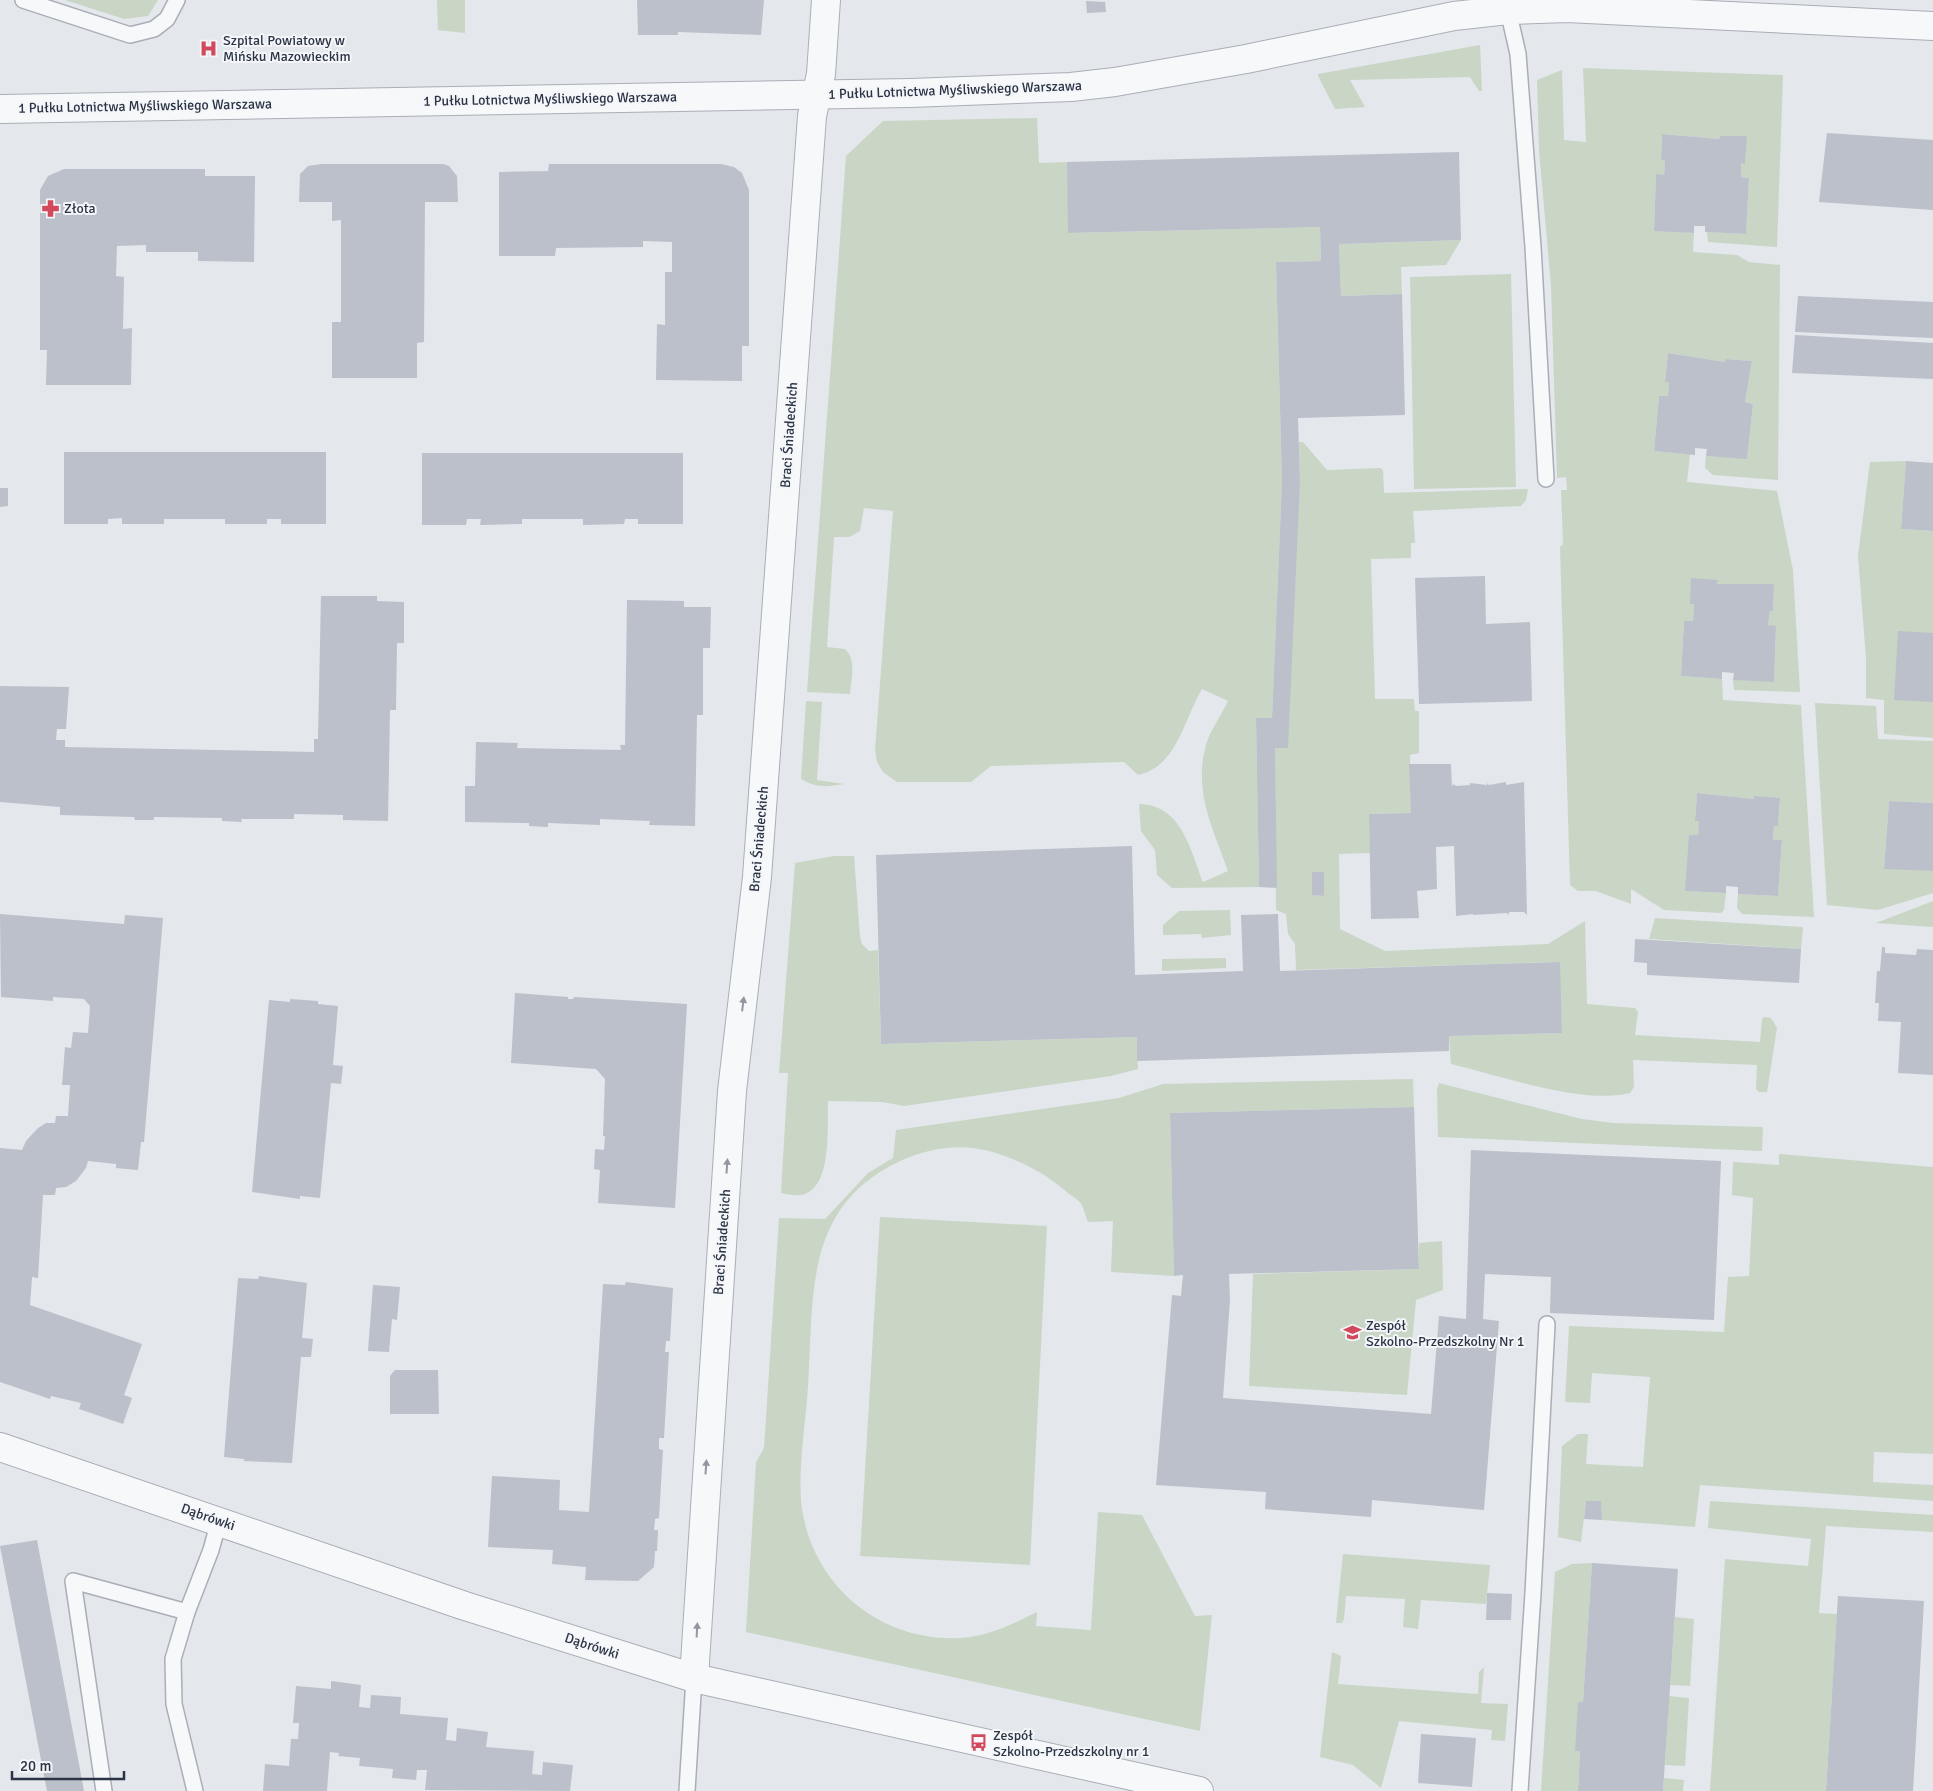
<svg xmlns="http://www.w3.org/2000/svg" width="1933" height="1791" viewBox="0 0 1933 1791" font-family="Signika,sans-serif">
<rect width="100%" height="100%" fill="#e4e7ec"/>
<!-- green -->
<g fill="#c9d6c5" fill-rule="evenodd">
<path d="M65,0H158L148,16L124,19Z"/>
<path d="M437,0H465V33L438,30Z"/>
<path d="M1480,45L1482,91H1479L1470,77L1350,80L1365,107L1335,109L1318,76V74Z"/>
<path d="M1583,68L1783,75L1777,247L1708,242L1707,232L1746,234L1749,178L1741,177V163H1745L1746,136H1720L1719,139L1662,134L1661,160L1665,161L1664,175H1656L1654,230L1694,233L1693,252L1737,255L1749,262L1780,265L1778,480L1713,475L1705,468L1706,456L1747,458L1753,404L1745,402L1752,361L1727,359L1725,362L1668,353L1665,381L1669,382L1668,396H1659L1654,451L1690,454L1687,482L1777,491L1793,570L1800,692L1734,690L1733,680L1774,681L1776,627L1768,625L1770,611H1773L1774,584H1717L1718,581L1690,604H1694L1693,621H1684L1681,676L1722,679L1723,700L1801,705L1814,917L1742,914L1737,908L1738,894L1778,896L1782,840H1773L1774,826L1778,825L1780,799L1754,796V799L1697,793L1695,820L1699,821L1698,835L1686,891L1726,893L1724,910L1721,913L1664,910L1631,889V904L1596,891H1578L1570,885L1560,547L1563,544L1561,490H1567L1566,477L1557,478L1551,286L1539,150L1537,80L1562,70L1564,140L1586,142Z"/>
<path d="M1037,118L1039,163L1067,162L1069,233L1320,227L1321,261L1276,262L1282,481L1272,718H1256L1259,887L1172,888L1157,875L1155,850L1141,831L1139,804C1182,805 1190,849 1203,882L1228,871C1214,831 1194,793 1205,749C1208,733 1221,716 1228,701L1202,689C1184,719 1177,767 1138,775L1124,762L991,766L971,782H897L883,772L877,762L875,750L893,511L864,508L860,531L849,537H834L827,647L845,649C857,660 851,679 850,694L807,692L846,156L883,121Z"/>
<path d="M1461,240L1446,265L1401,267L1402,294L1341,296L1339,244Z"/>
<path d="M1511,274L1516,487L1414,489L1410,277Z"/>
<path d="M1299,442H1303L1327,470L1380,468L1383,470L1384,493L1528,489L1526,500L1521,506L1413,511L1415,543H1411V558L1371,559L1375,699H1414L1415,711H1419V753L1410,755L1411,813L1369,814L1370,853L1339,854L1340,929L1385,951L1548,944L1585,921L1587,1004L1635,1008L1638,1012L1635,1035L1760,1042L1762,1019L1764,1017L1771,1018L1777,1028L1767,1092H1759L1756,1089L1757,1065L1633,1060L1634,1087L1630,1093C1584,1105 1498,1075 1451,1064L1449,1036L1562,1033L1559,962L1296,970L1295,944L1288,934L1286,914L1276,910L1275,748L1300,481ZM1312,872H1324V896L1312,895Z"/>
<path d="M1906,461L1901,529L1933,531V738L1884,734V700L1866,698V658L1858,556L1870,462Z"/>
<path d="M806,701L822,702L817,780L844,784C828,787 815,788 801,779Z"/>
<path d="M1815,703L1876,706L1878,739L1933,741V803L1889,801L1884,868L1933,871V893L1878,910L1827,905Z"/>
<path d="M834,856H854L860,937L862,944L869,951L878,950L881,1044L1137,1037L1138,1069L1111,1076L904,1106L883,1102L828,1101C827,1125 833,1190 801,1195C795,1196 787,1194 781,1193L788,1073H779L795,863Z"/>
<path d="M1933,901V927L1876,923Z"/>
<path d="M1230,910L1231,935L1202,938L1201,934L1163,935V925L1179,911Z"/>
<path d="M1655,918L1803,927L1801,949L1649,939Z"/>
<path d="M1226,958V968L1162,971V959Z"/>
<path d="M1413,1079L1414,1107L1170,1113L1174,1276L1111,1272L1113,1221L1088,1222C1086,1217 1084,1210 1082,1205C1079,1200 1073,1197 1068,1193C1044,1172 1020,1160 989,1151C959,1143 928,1148 900,1161C803,1207 814,1295 808,1386C806,1421 797,1475 802,1509C814,1587 881,1642 960,1638C986,1637 1013,1624 1037,1612L1036,1626L1091,1630L1098,1512L1142,1515L1195,1616L1212,1615L1200,1731L746,1632L756,1462L764,1448L779,1218L825,1219L868,1173L893,1158L896,1130L1119,1098L1163,1084Z"/>
<path d="M1439,1083L1582,1119L1613,1123L1763,1127L1762,1151L1438,1137L1437,1089Z"/>
<path d="M1779,1154L1933,1167V1454L1874,1452L1873,1482L1933,1485V1501L1700,1485L1695,1527L1602,1520L1601,1501H1586L1581,1542L1558,1537L1562,1446L1578,1434H1588L1586,1464L1643,1467L1650,1377L1592,1373L1590,1403L1565,1402L1569,1326L1724,1332L1728,1277L1749,1276L1753,1198L1732,1195L1733,1162L1779,1165Z"/>
<path d="M880,1217L1047,1226L1030,1565L860,1556Z"/>
<path d="M1442,1241L1443,1290L1416,1300L1407,1395L1249,1386L1253,1274L1419,1269V1243Z"/>
<path d="M1710,1501L1933,1515V1532L1826,1526L1819,1613L1837,1614L1826,1791H1710L1725,1559L1808,1566L1811,1539L1708,1528Z"/>
<path d="M1343,1554L1490,1565L1486,1604L1421,1600L1418,1629L1403,1627L1405,1599L1346,1596L1344,1619L1342,1623H1336Z"/>
<path d="M1592,1563L1583,1702H1578L1580,1751L1578,1791H1541L1555,1572L1572,1564Z"/>
<path d="M1675,1617L1694,1619L1690,1686L1670,1685Z"/>
<path d="M1332,1652L1341,1656L1338,1684L1478,1694L1479,1672L1484,1667L1481,1703L1508,1704L1505,1741L1491,1740L1492,1730L1399,1721L1381,1788L1353,1765L1320,1757Z"/>
<path d="M1669,1696L1689,1698L1685,1766L1665,1765Z"/>
<path d="M1664,1778L1684,1780L1683,1791H1663Z"/>
</g>
<!-- building -->
<g fill="#bbc0ca">
<path d="M637,0H764L761,35L678,32V35H638Z"/>
<path d="M1086,1L1105,2L1106,12L1087,13Z"/>
<path d="M1827,133L1933,140V210L1819,202Z"/>
<path d="M1662,134L1719,139L1720,136H1747L1745,164L1741,163V177L1749,178L1746,234L1705,232V226H1694V233L1654,231L1656,174L1664,175L1665,161L1661,160Z"/>
<path d="M1459,152L1461,240L1339,244L1341,296L1402,294L1405,415L1298,418L1300,481L1288,748H1275L1277,888L1259,887L1256,718H1272L1282,481L1276,262L1321,261L1320,227L1068,233L1067,162Z"/>
<path d="M321,164H443L449,166L457,176L458,202H425L424,342L417,343V378H332V322H341V220L332,221V202H299L300,174L308,166Z"/>
<path d="M549,164H721L734,167L742,173L749,190V346H742V381L656,380L657,324L665,325V272H672V242L643,241V247L556,248L555,256H499V172L548,171Z"/>
<path d="M64,169H205V176H255L254,262L198,261V252H146V245L117,246L116,276L124,277L123,329L132,328L131,385H46L47,350H40V190L48,176Z"/>
<path d="M1798,296L1933,302V338L1795,332Z"/>
<path d="M1795,335L1933,343V379L1792,373Z"/>
<path d="M1668,353L1725,362L1726,359L1752,361L1745,402L1753,404L1747,459L1706,456L1707,449L1695,448V455L1654,451L1659,396H1668L1669,382H1665Z"/>
<path d="M64,452H326V524H281V519H267V524H225V519H164V524H122V518L108,519V524H64Z"/>
<path d="M422,453H683V524H638V519H625L624,524L583,525V519H522V524L480,525L481,519H467L466,525H422Z"/>
<path d="M1906,461L1933,463V531L1901,529Z"/>
<path d="M0,488H8V506L0,507Z"/>
<path d="M1485,576L1486,624L1530,622L1532,701L1419,704L1415,578Z"/>
<path d="M1691,578L1718,580L1717,584H1774L1773,611H1770L1768,625L1776,626L1774,682L1733,680L1734,673L1722,672V679L1681,676L1684,621H1693L1694,604H1690Z"/>
<path d="M321,596H377V601L404,602V643H397L396,710H390L388,821L343,820V815L294,814V819H241L242,822L222,821V818L154,817V820H135L134,817L60,815V807L0,802V686L69,687L66,729H57L56,740H65V747L314,752V739H318Z"/>
<path d="M627,600L684,601V607H711L710,648H703V715H697L695,826L649,825L650,821L600,819V825L548,823V827L529,826V823L465,822V786H475L476,742L518,743L517,748L621,750L620,745H625Z"/>
<path d="M1898,631L1933,633V702L1894,700Z"/>
<path d="M1409,764H1451L1452,787L1453,784L1456,786L1470,785V783L1487,785V783L1489,785L1506,782V785L1524,782L1527,915L1524,912H1509V915L1507,913L1473,915V914L1456,916L1454,846L1436,847L1437,889L1417,891L1419,918L1371,919L1369,814L1411,813Z"/>
<path d="M1697,793L1754,799V796L1780,798L1778,826H1774L1773,840H1782L1778,896L1738,894V887L1726,886V893L1685,891L1689,835H1698L1699,821H1695Z"/>
<path d="M1889,801L1933,803V871L1884,869Z"/>
<path d="M1132,846L1135,975L1243,971L1241,915L1278,914L1280,971L1560,962L1562,1033L1449,1036V1051L1137,1061V1037L881,1044L876,855Z"/>
<path d="M1312,872H1324V896L1312,895Z"/>
<path d="M0,914L124,924L125,915L163,918L144,1142H141L138,1170L116,1168V1164L88,1161L86,1168L76,1181L66,1187L56,1188L55,1195H43L38,1278L32,1277L30,1305L142,1344L124,1395L132,1398L123,1424L79,1409L81,1403L51,1396L50,1399L0,1382V1148L22,1150L26,1141L38,1128L46,1123H55L56,1116H68L70,1085H62L65,1047L71,1048L73,1032L88,1033L90,1006L84,999L53,997V1001L1,997Z"/>
<path d="M1635,939L1801,949L1799,983L1647,975V963L1634,962Z"/>
<path d="M1882,947H1885V953L1916,955L1917,949L1933,950V1075L1898,1073L1901,1022L1878,1021L1879,1003H1875L1877,971H1880Z"/>
<path d="M515,993L568,997V999H573L574,997L687,1004L675,1208L598,1203L600,1170L594,1169L595,1149L604,1150L605,1136H603L605,1079L596,1069L511,1063Z"/>
<path d="M290,999L318,1001V1004L338,1006L333,1065L343,1066L341,1084L331,1083L320,1198L300,1196V1199L252,1192L269,1000L290,1002Z"/>
<path d="M1414,1107L1419,1269L1229,1274L1230,1300L1223,1398L1431,1414L1439,1316L1466,1319L1471,1150L1721,1161L1714,1320L1550,1313L1551,1277L1485,1274L1483,1319L1499,1321L1484,1510L1372,1500L1371,1517L1265,1509L1266,1492L1156,1485L1172,1295L1181,1296L1183,1275L1174,1276L1170,1113Z"/>
<path d="M259,1276L307,1283L302,1338L313,1339L311,1357H301L292,1463L244,1461V1459L224,1457L238,1278L258,1279Z"/>
<path d="M626,1282L673,1288L670,1341H666L665,1352H669L664,1438H659V1449L663,1450L659,1518L655,1519L654,1530H658L657,1551H655L654,1567L638,1581L585,1580L586,1567L552,1564L553,1550L488,1547L492,1476L560,1480L559,1510L589,1512L603,1284L625,1285Z"/>
<path d="M373,1285L400,1287L397,1320L392,1319L389,1352L368,1351Z"/>
<path d="M395,1370H438L439,1414H390V1376Z"/>
<path d="M1586,1501H1601L1602,1520L1584,1519Z"/>
<path d="M37,1540L84,1791H47L0,1546Z"/>
<path d="M1592,1563L1678,1569L1663,1791H1578L1580,1751H1575L1578,1702H1583Z"/>
<path d="M1487,1593L1512,1594L1511,1620H1486Z"/>
<path d="M1838,1596L1924,1601L1913,1791H1826Z"/>
<path d="M331,1681L361,1685L359,1707L370,1708L371,1695L401,1697L400,1714L448,1718L446,1740L456,1741L457,1728L488,1732L486,1747L534,1751L532,1774L542,1775L543,1762L573,1765L570,1791L425,1790L427,1770H417L416,1780L392,1778L393,1769L359,1766L360,1758L338,1756L339,1753L330,1752L327,1791H263L265,1764L289,1766L291,1739H298L299,1723H293L296,1686L331,1689Z"/>
<path d="M1421,1734L1476,1738L1472,1787L1418,1783Z"/>
</g>
<g fill="none" stroke-linecap="round" stroke-linejoin="round">
<defs>
<g id="service">
<path d="M23,0L130,35L154,29L167,19L177,0"/>
<path d="M1508,10L1518,54L1533,247L1546,479"/>
<path d="M104,1791L73,1581L187,1612"/>
<path d="M195,1791L174,1704L173,1659L187,1612L211,1550L219,1521"/>
<path d="M687,1791L694,1678"/>
<path d="M1520,1791L1533,1593L1547,1324"/>
</g>
<g id="minor">
<path d="M0,109L910,93L1071,87L1115,82L1246,59L1454,16L1508,10L1567,8L1933,26"/>
<path d="M0,1447L465,1606L694,1678L1199,1791"/>
<path d="M694,1678L732,1091L757,877L812,116L821,74L826,0"/>
</g>
</defs>
<!-- service casing -->
<use href="#service" stroke="#a9aeb7" stroke-width="18"/>
<!-- minor casing -->
<use href="#minor" stroke="#a9aeb7" stroke-width="30"/>
<!-- service -->
<use href="#service" stroke="#f7f8fa" stroke-width="15"/>
<!-- minor -->
<use href="#minor" stroke="#f7f8fa" stroke-width="28"/>
</g>
<!-- one-way arrows -->
<defs><path id="oneway-solid" d="M-6-.8H1V-3.2L6.5 0L1 3.2V.8H-6Z" transform="scale(1.25)"/></defs>
<g fill="#9196a0">
<use href="#oneway-solid" transform="translate(743 1004) rotate(-83)"/>
<use href="#oneway-solid" transform="translate(727 1166) rotate(-86)"/>
<use href="#oneway-solid" transform="translate(706 1467) rotate(-86)"/>
<use href="#oneway-solid" transform="translate(697 1630) rotate(-87)"/>
</g>
<!-- icons -->
<defs>
<symbol id="hospital-bare" viewBox="-9 -9 18 18"><path d="M-5-5h3v3.5h4V-5h3V5h-3V1.5h-4V5h-3Z" fill="#d1495b" stroke="#f4f6f9" stroke-width="2.5" paint-order="stroke"/></symbol>
<symbol id="pharmacy-bare" viewBox="-9 -9 18 18"><path d="M-2-6h4v4h4v4h-4v4h-4v-4h-4v-4h4Z" fill="#d1495b" stroke="#f4f6f9" stroke-width="2.5" paint-order="stroke"/></symbol>
<symbol id="school-bare" viewBox="-9 -9 18 18"><path d="M0-5L7-2L0 1L-7-2ZM-4 1L0 2.5L4 1V4Q0 6-4 4Z" fill="#d1495b" stroke="#f4f6f9" stroke-width="2.5" paint-order="stroke"/></symbol>
<symbol id="bus-bare" viewBox="-9 -9 18 18"><path d="M-5-6H5V4H4V6H2V4H-2V6H-4V4H-5ZM-3.5-4V0h7V-4ZM-3.5 1.2v1.5H-2V1.2ZM2 1.2v1.5H3.5V1.2Z" fill="#d1495b" stroke="#f4f6f9" stroke-width="2.5" paint-order="stroke"/></symbol>
</defs>
<g fill-rule="evenodd">
<use href="#hospital-bare" x="196" y="36" width="25" height="25"/>
<use href="#pharmacy-bare" x="38" y="196" width="25" height="25"/>
<use href="#school-bare" x="1340" y="1320" width="25" height="25"/>
<use href="#bus-bare" x="966" y="1730" width="25" height="25"/>
</g>
<g text-anchor="middle" dominant-baseline="central" stroke-width="4" stroke-linejoin="round" paint-order="stroke">
<!-- poi labels -->
<g font-size="14" fill="#2b3445" stroke="#f4f6f9" text-anchor="start">
<text x="223" y="40">Szpital Powiatowy w<tspan x="223" dy="16">Mińsku Mazowieckim</tspan></text>
<text x="64" y="208">Złota</text>
<text x="1366" y="1325">Zespół<tspan x="1366" dy="16">Szkolno-Przedszkolny Nr 1</tspan></text>
<text x="993" y="1735">Zespół<tspan x="993" dy="16">Szkolno-Przedszkolny nr 1</tspan></text>
</g>
<!-- street labels -->
<g font-size="14" fill="#2b3445" stroke="#f4f6f9">
<text transform="translate(955 90) rotate(-2)">1 Pułku Lotnictwa Myśliwskiego Warszawa</text>
<text transform="translate(550 99) rotate(-1)">1 Pułku Lotnictwa Myśliwskiego Warszawa</text>
<text transform="translate(145 106) rotate(-1)">1 Pułku Lotnictwa Myśliwskiego Warszawa</text>
<text transform="translate(789 435) rotate(-86)">Braci Śniadeckich</text>
<text transform="translate(759 839) rotate(-85)">Braci Śniadeckich</text>
<text transform="translate(722 1242) rotate(-86)">Braci Śniadeckich</text>
<text transform="translate(208 1517) rotate(19)">Dąbrówki</text>
<text transform="translate(592 1646) rotate(18)">Dąbrówki</text>
</g>
</g>
<!-- scale -->
<path d="M12 1771v8h112v-8" fill="none" stroke="#2b3445" stroke-width="2.5"/>
<text x="20" y="1771" font-size="15" fill="#2b3445" stroke="#f4f6f9" stroke-width="4" paint-order="stroke">20 m</text>
</svg>
